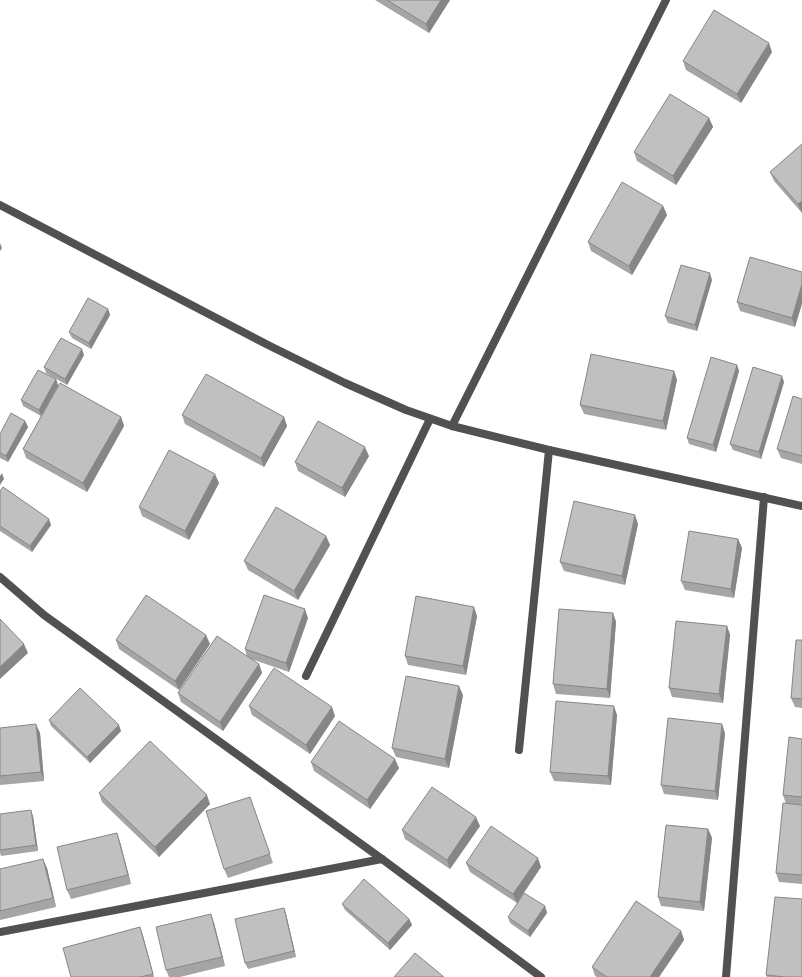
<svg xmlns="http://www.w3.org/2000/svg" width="802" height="977" viewBox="0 0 802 977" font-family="Arial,sans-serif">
<rect width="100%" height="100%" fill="#fff"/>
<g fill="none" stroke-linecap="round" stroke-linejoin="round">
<!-- minor -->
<g stroke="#515151" stroke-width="8">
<path d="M0,205L270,346L345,383L406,410L452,426L549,450L802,506"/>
<path d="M452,426L666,0"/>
<path d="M0,577L44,615L382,859L541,977"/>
<path d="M306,676L430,419"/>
<path d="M519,750L549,450"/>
<path d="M0,932L382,859"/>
<path d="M726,977L764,497"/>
</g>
</g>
<!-- wall -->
<g fill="#a5a5a5">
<path d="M375,0H450L429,33Z"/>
<path d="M772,52L741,103L686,70L683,61Z"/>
<path d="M709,118L713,127L676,185L637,161L634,152Z"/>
<path d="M802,144V213L774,181L770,172Z"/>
<path d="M663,206L667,215L632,275L591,251L588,242Z"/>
<path d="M802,272L795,327L740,311L737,302Z"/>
<path d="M712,280L697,331L668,323L665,316Z"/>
<path d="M108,309L110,315L91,349L72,338L69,332Z"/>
<path d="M84,355L67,385L46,373L44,367Z"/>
<path d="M737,365L739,371L716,452L689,444L687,438Z"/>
<path d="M674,371L677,380L666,430L584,414L580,405Z"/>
<path d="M56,379L58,385L121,417L124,426L87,492L26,458L23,449L41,416L23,406L21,400Z"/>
<path d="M784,382L761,459L733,450L730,444Z"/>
<path d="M802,399V464L781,458L777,449Z"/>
<path d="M182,415L284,417L287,426L264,467L185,424Z"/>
<path d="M25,421L28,427L8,462L0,458V434Z"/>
<path d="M369,456L345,497L298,471L295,462Z"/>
<path d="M219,483L189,540L142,516L139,507Z"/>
<path d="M0,491L51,525L32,552L0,531Z"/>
<path d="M638,524L625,585L564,571L560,562Z"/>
<path d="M326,536L330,545L298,600L248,570L244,561Z"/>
<path d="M738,539L742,548L734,598L685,590L681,581Z"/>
<path d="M613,613L616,622L610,698L556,694L553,684Z"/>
<path d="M477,616L466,675L408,665L405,656Z"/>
<path d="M308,618L289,672L251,659L259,664L262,673L223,731L181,702L178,693L247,657L245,649Z"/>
<path d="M727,626L730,635L723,703L672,697L669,688Z"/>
<path d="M116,640L210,644L179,690L119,649Z"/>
<path d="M802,640V708L795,707L791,698Z"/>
<path d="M463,695L449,768L396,757L392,748Z"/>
<path d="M249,706L335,716L310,754L252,715Z"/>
<path d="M617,715L611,785L554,781L550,772Z"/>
<path d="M49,720L121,731L90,763L51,726Z"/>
<path d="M0,728L40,733L44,781L0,785Z"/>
<path d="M725,733L718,800L664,794L661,785Z"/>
<path d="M802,739V884L779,882L776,873L786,804L783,795Z"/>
<path d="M311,762L399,768L370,809L314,771Z"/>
<path d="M99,793L210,804L159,857L102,802Z"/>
<path d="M250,797L273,863L228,878L224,869Z"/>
<path d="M0,814L33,816L38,851L1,856L0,853Z"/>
<path d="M480,826L450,869L405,839L402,830Z"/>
<path d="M708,829L712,838L704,911L661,906L658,897Z"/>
<path d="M120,842L131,884L71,899L67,890Z"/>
<path d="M466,863L541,867L517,903L470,872Z"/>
<path d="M47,868L56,907L0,920V869Z"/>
<path d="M342,904L409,919L412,925L390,950L345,910Z"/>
<path d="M545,906L547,913L530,937L510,923L508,917Z"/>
<path d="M284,908L286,914L296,957L248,969L245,963Z"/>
<path d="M214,923L225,966L180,977H169L166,970Z"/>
<path d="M140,927L143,936L154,977H71Z"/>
<path d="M681,931L684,940L659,977H597L595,976L592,967Z"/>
<path d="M766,975L802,977H767Z"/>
</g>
<!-- shaded-wall -->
<g fill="#868686">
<path d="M441,0H450L429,33L426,24Z"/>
<path d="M769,43L772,52L741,103L737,94Z"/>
<path d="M709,118L713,127L676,185L673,176Z"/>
<path d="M802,201V213L798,204Z"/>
<path d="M663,206L667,215L632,275L629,266Z"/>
<path d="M0,243L2,248L0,251Z"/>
<path d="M710,273L712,280L697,331L695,325Z"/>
<path d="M802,284V304L795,327L792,318Z"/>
<path d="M108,309L110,315L91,349L89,343Z"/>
<path d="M82,349L84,355L67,385L65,379Z"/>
<path d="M737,365L739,371L716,452L713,445Z"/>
<path d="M674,371L677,380L666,430L663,421Z"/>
<path d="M782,376L784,382L761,459L759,452Z"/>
<path d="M56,379L58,385L41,416L39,410Z"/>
<path d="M121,417L124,426L87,492L83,483Z"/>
<path d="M284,417L287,426L264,467L261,458Z"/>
<path d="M25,421L28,427L8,462L6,456Z"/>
<path d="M365,447L369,456L345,497L342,488Z"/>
<path d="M2,473L4,479L0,485V476Z"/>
<path d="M215,474L219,483L189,540L185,531Z"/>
<path d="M635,515L638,524L625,585L622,576Z"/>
<path d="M49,519L51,525L32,552L30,546Z"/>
<path d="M326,536L330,545L298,600L294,591Z"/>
<path d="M738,539L742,548L734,598L731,589Z"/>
<path d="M474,607L477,616L466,675L463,666Z"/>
<path d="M305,609L308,618L289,672L286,663Z"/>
<path d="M613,613L616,622L610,698L607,689Z"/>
<path d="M727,626L730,635L723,703L719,694Z"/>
<path d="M206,635L210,644L179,690L175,681Z"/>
<path d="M24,644L28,653L0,679V667Z"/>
<path d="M259,664L262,673L223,731L220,722Z"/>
<path d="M459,686L463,695L449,768L445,759Z"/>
<path d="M614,706L617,715L611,785L608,776Z"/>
<path d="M332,707L335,716L310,754L306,745Z"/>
<path d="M36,724L40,733L44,781L41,772Z"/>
<path d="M722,724L725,733L718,800L715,791Z"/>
<path d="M119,725L121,731L90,763L87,757Z"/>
<path d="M395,759L399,768L370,809L367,800Z"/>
<path d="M207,795L210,804L159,857L155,847Z"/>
<path d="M31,810L33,816L38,851L36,845Z"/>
<path d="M476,817L480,826L450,869L447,860Z"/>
<path d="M708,829L712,838L704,911L700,902Z"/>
<path d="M117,833L120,842L131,884L128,875Z"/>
<path d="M538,858L541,867L517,903L513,894Z"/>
<path d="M43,859L47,868L56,907L53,898Z"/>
<path d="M545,906L547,913L530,937L528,931Z"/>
<path d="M284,908L286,914L296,957L294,951Z"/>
<path d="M211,914L214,923L225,966L222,957Z"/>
<path d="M409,919L412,925L390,950L388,943Z"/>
<path d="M140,927L143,936L154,977L153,974Z"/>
<path d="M681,931L684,940L659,977H650Z"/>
</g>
<!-- building -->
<g fill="#c0c0c0" stroke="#868686">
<path d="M387,0H441L426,24Z"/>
<path d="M714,10L769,43L737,94L683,61Z"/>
<path d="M670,94L709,118L673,176L634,152Z"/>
<path d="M802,144V201L798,204L770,172Z"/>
<path d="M622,182L663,206L629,266L588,242Z"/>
<path d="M750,257L802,272V284L792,318L737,302Z"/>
<path d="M681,265L710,273L695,325L665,316Z"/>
<path d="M88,298L108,309L89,343L69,332Z"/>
<path d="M61,338L82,349L65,379L44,367Z"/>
<path d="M591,354L674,371L663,421L580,405Z"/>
<path d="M711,357L737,365L713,445L687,438Z"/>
<path d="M753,367L782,376L759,452L730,444Z"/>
<path d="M38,370L56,379L39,410L21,400Z"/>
<path d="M206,374L284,417L261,458L182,415Z"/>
<path d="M60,383L121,417L83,483L23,449Z"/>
<path d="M793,396L802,399V456L777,449Z"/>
<path d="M11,413L25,421L6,456L0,453V434Z"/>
<path d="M318,421L365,447L342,488L295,462Z"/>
<path d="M169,450L215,474L185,531L139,507Z"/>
<path d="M3,487L49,519L30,546L0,526V491Z"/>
<path d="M574,501L635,515L622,576L560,562Z"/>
<path d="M276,507L326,536L294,591L244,561Z"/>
<path d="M689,531L738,539L731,589L681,581Z"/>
<path d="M146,595L206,635L175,681L116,640Z"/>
<path d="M264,595L305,609L286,663L245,649Z"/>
<path d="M416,596L474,607L463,666L405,656Z"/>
<path d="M559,609L613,613L607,689L553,684Z"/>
<path d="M0,619L24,644L0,667Z"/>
<path d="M676,621L727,626L719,694L669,688Z"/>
<path d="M217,636L259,664L220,722L178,693Z"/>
<path d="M796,640H802V699L791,698Z"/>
<path d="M274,668L332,707L306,745L249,706Z"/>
<path d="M406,676L459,686L445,759L392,748Z"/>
<path d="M80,688L119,725L87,757L49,720Z"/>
<path d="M556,701L614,706L608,776L550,772Z"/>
<path d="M668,718L722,724L715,791L661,785Z"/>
<path d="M339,721L395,759L367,800L311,762Z"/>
<path d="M36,724L41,772L0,776V728Z"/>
<path d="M789,737L802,739V797L783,795Z"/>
<path d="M150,741L207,795L155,847L99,793Z"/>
<path d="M432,787L476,817L447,860L402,830Z"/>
<path d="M250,797L270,854L224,869L206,811Z"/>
<path d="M783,803L802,805V875L776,873Z"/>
<path d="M31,810L36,845L0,850V814Z"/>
<path d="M666,825L708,829L700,902L658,897Z"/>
<path d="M491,826L538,858L513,894L466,863Z"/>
<path d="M117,833L128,875L67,890L57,847Z"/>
<path d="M43,859L53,898L0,911V869Z"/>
<path d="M364,879L409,919L388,943L342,904Z"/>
<path d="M524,893L545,906L528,931L508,917Z"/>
<path d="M775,897L802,899V977H785L766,975Z"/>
<path d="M636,901L681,931L650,977H607L592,967Z"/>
<path d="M284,908L294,951L245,963L235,919Z"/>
<path d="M211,914L222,957L166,970L156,927Z"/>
<path d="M140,927L153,974L140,977H71L63,948Z"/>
<path d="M415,953L444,977H394Z"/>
</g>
</svg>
